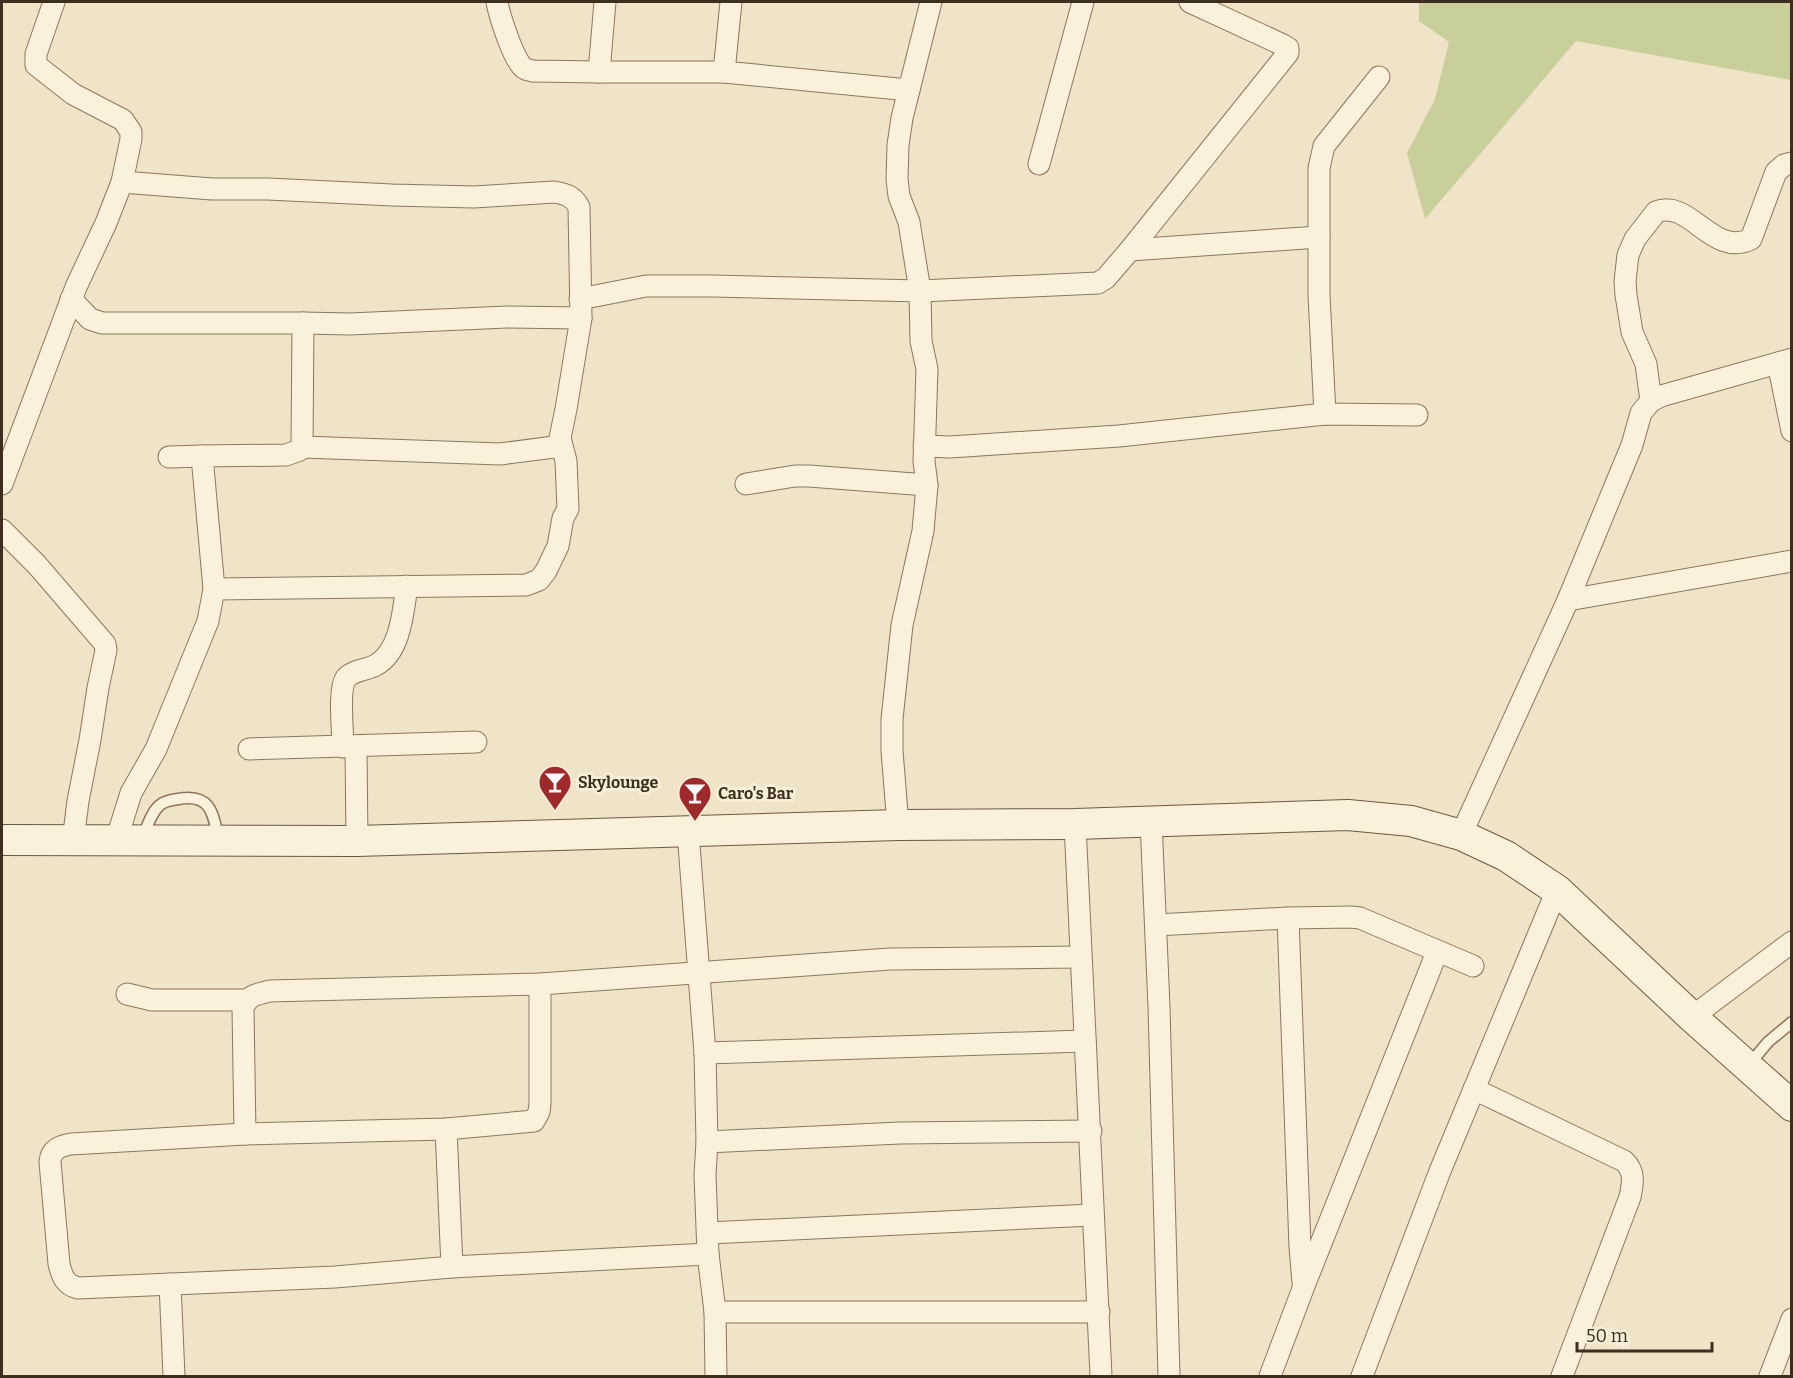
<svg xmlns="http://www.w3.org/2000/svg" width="1793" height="1378" viewBox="0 0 1793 1378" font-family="Bitter,serif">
<rect width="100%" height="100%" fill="#f0e4c8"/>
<!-- grass -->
<path fill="#c9cf9b" d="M1419,2H1791V80L1576,41L1425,219L1407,153L1435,99L1449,42L1419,21Z"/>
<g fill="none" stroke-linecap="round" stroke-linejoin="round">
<defs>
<g id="lane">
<path d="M142,838C147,828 151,812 160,805C166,800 172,800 178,799C210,793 213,812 218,838"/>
<path d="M1748,1066L1768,1042L1792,1022"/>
</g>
<g id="street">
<path d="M497,2C499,14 514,62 524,68C526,70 530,70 533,71L599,72L605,2"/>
<path d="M731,2L724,72L909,90"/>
<path d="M599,72H724"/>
<path d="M1039,164L1083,2"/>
<path d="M122,182L212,189H268L392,195L474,197L554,192C566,194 573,196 579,207L581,318L566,409L560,438L566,461L568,509L563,518L558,546L546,571L539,580L526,585L214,589"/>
<path d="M1130,250L1319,237"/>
<path d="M71,299L90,319L102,323H303"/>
<path d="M580,299L646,286H713L920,291L1098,283L1106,278L1130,250L1288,53V48L1283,45L1190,2"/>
<path d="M1778,363L1792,431"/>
<path d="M1651,401L1646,364L1632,332L1626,295L1625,281L1628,255L1635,239L1656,212C1690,198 1712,258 1751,239L1776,172L1784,165L1792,163"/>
<path d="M1325,414L1319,295V168L1324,146L1379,77"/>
<path d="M924,446L950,447L1119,436L1325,414L1417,415"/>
<path d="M302,447L500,454L562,446"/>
<path d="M169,457L202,456"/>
<path d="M2,484L76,287L106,223L122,182L131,139V132L123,120L73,94L36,65V54L54,2"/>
<path d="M746,484L795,476H809L927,485"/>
<path d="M2,530L37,565L105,644L106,650L98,688L90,740L78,801L73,841"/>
<path d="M1568,600L1792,561"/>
<path d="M343,747C343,732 338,689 346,678C353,670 367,670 376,665C401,651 403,611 407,586"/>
<path d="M356,747L357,841"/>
<path d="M249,749L476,742"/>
<path d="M1151,821L1159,1007L1169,1376"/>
<path d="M1075,824L1101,1376"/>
<path d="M898,825L892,751V719L902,625L923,531L927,485L924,461L927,369L921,341L920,291L909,222L899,196L897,179L898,145L902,118L931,2"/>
<path d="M688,832L705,1053L707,1142L705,1175L708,1254L715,1312L716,1376"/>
<path d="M1461,835L1568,600L1632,445L1641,413L1651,401L1661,396L1792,359"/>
<path d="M116,841L131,793L156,749L208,621L214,589L202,456L286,455L300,450L302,447L303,323L350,324L507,317L581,318"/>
<path d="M1288,918L1300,1247L1303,1283"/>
<path d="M1156,925L1288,918L1351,917L1360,918L1473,966"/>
<path d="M540,984V1104L539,1112L534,1121L446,1129L245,1134L71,1144C60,1146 51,1149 50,1162L59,1264C62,1276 65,1285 78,1288L335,1277L452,1267L708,1254"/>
<path d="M127,994L152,1000H246"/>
<path d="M1692,1017L1792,942"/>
<path d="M705,1053L1085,1041"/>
<path d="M1474,1089L1624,1161C1635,1171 1633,1183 1630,1197L1562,1376"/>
<path d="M446,1129L452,1267"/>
<path d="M245,1134L243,1008C248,995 257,994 270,991L540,984L890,959L1080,957"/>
<path d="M707,1142L900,1133L1091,1131"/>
<path d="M708,1233L1093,1215"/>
<path d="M170,1284L174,1376"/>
<path d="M715,1312H1099"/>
<path d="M1270,1376L1304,1286L1437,952"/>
<path d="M1362,1376L1440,1171L1557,890"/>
<path d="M1770,1376L1792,1319"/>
</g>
<path id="secondary" d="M2,840L357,841L898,825L1075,824L1348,815L1411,821L1461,835L1506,856L1557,890L1692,1017L1792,1106"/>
</defs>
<!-- lane casing -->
<use href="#lane" stroke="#8d765c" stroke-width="13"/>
<!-- street casing -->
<use href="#street" stroke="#8d765c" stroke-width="23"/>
<!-- secondary casing -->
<use href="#secondary" stroke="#6f573f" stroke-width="32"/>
<!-- lane -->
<use href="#lane" stroke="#faf1dc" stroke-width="10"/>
<!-- street -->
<use href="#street" stroke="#faf1dc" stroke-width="21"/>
<!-- secondary -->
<use href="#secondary" stroke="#faf1dc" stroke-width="30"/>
</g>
<!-- icons -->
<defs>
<symbol id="bar-pin" viewBox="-11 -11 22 30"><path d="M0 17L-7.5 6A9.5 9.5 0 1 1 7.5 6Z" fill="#9e2a2b" stroke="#f7eed8"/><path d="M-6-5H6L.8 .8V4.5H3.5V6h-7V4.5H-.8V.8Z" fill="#fff"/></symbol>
</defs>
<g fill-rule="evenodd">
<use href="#bar-pin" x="536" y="763" width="38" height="52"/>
<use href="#bar-pin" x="676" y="774" width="38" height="52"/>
</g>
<g text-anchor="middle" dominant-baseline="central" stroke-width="6" stroke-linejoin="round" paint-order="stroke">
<!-- poi labels -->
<g font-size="16" font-weight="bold" fill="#3d2e20" stroke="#f7eed8" text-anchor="start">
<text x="578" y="782">Skylounge</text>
<text x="718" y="793">Caro's Bar</text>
</g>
</g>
<!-- border -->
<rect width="1793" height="1378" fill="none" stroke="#3d2e20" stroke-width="6"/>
<!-- scale -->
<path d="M1577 1342v9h135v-9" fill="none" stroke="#3d2e20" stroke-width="3"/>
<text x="1586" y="1342" font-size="18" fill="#3d2e20" stroke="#f7eed8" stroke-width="4.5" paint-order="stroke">50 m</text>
</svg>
